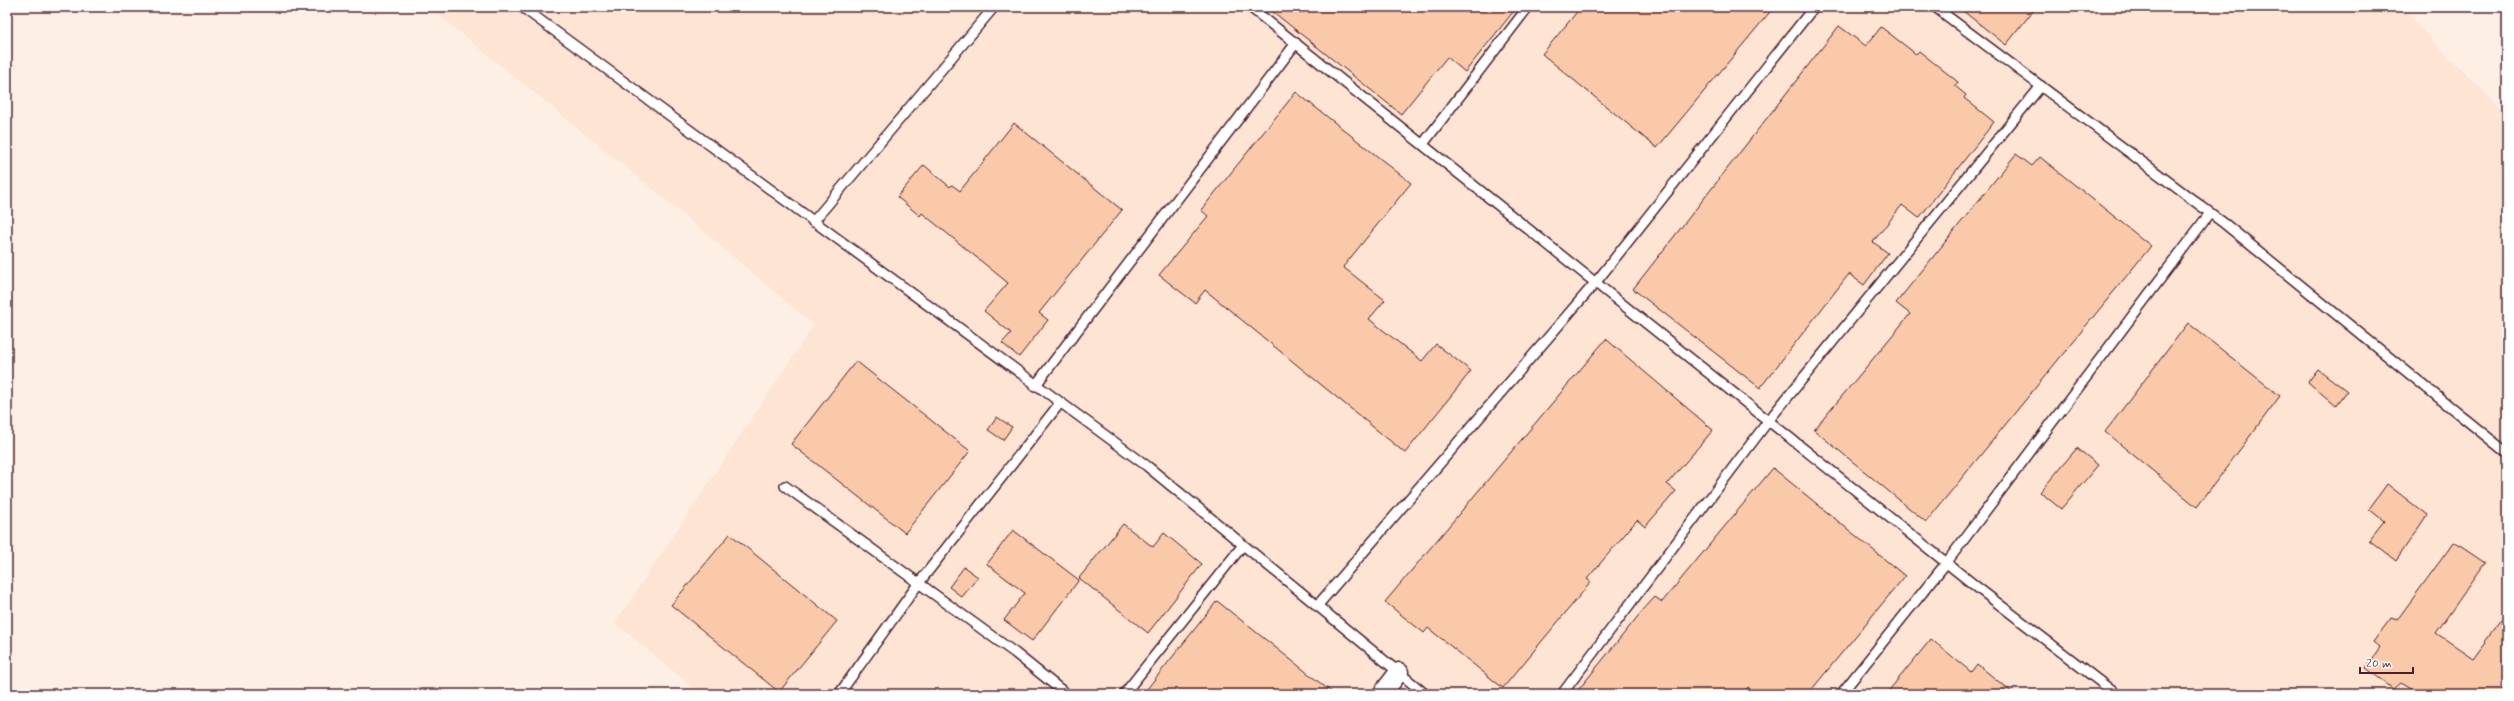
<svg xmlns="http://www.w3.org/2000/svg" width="2514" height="701" viewBox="0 0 2514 701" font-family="Mynerve,sans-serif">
<rect width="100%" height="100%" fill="#feefe5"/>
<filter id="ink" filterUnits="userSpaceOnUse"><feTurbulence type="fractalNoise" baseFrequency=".025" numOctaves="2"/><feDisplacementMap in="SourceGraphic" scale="8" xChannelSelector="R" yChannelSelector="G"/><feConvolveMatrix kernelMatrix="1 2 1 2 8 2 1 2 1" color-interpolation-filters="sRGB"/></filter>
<g filter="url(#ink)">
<!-- built -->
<path fill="#fde4d3" d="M429,7H2403L2418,26L2507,115V694H701L615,623L814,325L660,195Z"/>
<!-- building -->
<g fill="#fac9a9" stroke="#4a1f2b">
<path d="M1267,7H1517L1465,72L1447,57L1401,114Z"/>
<path d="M1581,7H1774L1657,148L1542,54Z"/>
<path d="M1958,7H2036L2006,45Z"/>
<path d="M1839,26L1866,46L1881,27L1916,54L1919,51L1958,82L1955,86L1966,95L1964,98L1994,122L1919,218L1902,205L1873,242L1888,253L1864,285L1849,274L1760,388L1633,289Z"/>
<path d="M1296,92L1411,183L1343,267L1385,300L1369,319L1422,361L1436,344L1471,371L1405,453L1205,290L1195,303L1159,275L1208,216L1201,210Z"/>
<path d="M1014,123L1122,210L1039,313L1048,320L1019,357L1002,343L1011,333L984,311L1008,283L922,213L920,216L897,197L924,165L950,187L952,185L960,191Z"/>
<path d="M2016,154L2032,166L2040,157L2151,246L1926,522L1814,430L1910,314L1896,303Z"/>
<path d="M2188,323L2280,396L2197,507L2105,432Z"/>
<path d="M1606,339L1713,430L1667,484L1676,491L1645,527L1637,520L1587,579L1591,582L1503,688L1428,628L1424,633L1385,602Z"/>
<path d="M856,361L970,451L905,533L791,444Z"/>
<path d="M2318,369L2347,391L2336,406L2308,382Z"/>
<path d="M997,417L1012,427L1003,440L988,430Z"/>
<path d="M2077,448L2098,465L2061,509L2040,492Z"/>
<path d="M1773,468L1905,576L1808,694H1756L1748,687L1742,694H1575L1643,610L1655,597L1662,602Z"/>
<path d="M2387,484L2427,515L2396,561L2369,540L2384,521L2369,509Z"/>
<path d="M1123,524L1153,547L1164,533L1202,564L1148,633L1079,578Z"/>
<path d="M1013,530L1079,580L1032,641L1004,620L1025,593L987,564Z"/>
<path d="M730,534L837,621L779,692L671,605Z"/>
<path d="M2454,542L2485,563L2436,633L2473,658L2507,612V694H2419L2400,683L2393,689L2366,668L2380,648L2373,642L2391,618L2397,620Z"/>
<path d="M964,567L978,577L962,597L949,587Z"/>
<path d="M1217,601L1334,694H1143Z"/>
<path d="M1931,639L1971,672L1977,664L2014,694H1886Z"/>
</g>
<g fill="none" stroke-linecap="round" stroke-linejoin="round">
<defs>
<g id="lane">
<path d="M522,7L1147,466L1425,694"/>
<path d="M1250,7L1978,588L2116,694"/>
<path d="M1935,7L2225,224L2507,453"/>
<path d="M1423,144L1528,7"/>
<path d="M813,222L994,7"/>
<path d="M1035,386L1296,43"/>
<path d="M785,486L1015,653L1066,694"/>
<path d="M1317,606L1596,282L1814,7"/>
<path d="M839,694L918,584L1060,403"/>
<path d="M1124,694L1243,545"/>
<path d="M1562,694L1769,420L2041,86"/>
<path d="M1841,694L1947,562L2210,213"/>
</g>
<path id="street" d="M1382,694L1399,672"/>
</defs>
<!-- lane casing -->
<use href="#lane" stroke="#4a1f2b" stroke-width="12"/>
<!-- street casing -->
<use href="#street" stroke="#4a1f2b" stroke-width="21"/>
<!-- lane -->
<use href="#lane" stroke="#fff" stroke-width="9"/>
<!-- street -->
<use href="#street" stroke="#fff" stroke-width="18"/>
</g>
</g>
<!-- margin -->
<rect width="2514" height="701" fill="none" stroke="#fff" stroke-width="24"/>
<rect x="12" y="12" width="2490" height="677" fill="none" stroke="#4a1f2b" stroke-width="1.5" filter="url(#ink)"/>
<!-- scale -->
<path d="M2360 667v6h53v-6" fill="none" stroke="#4a1f2b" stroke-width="2"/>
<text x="2366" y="667" font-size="12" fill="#4a1f2b" stroke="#ffffff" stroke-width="3" paint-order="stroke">20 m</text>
</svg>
